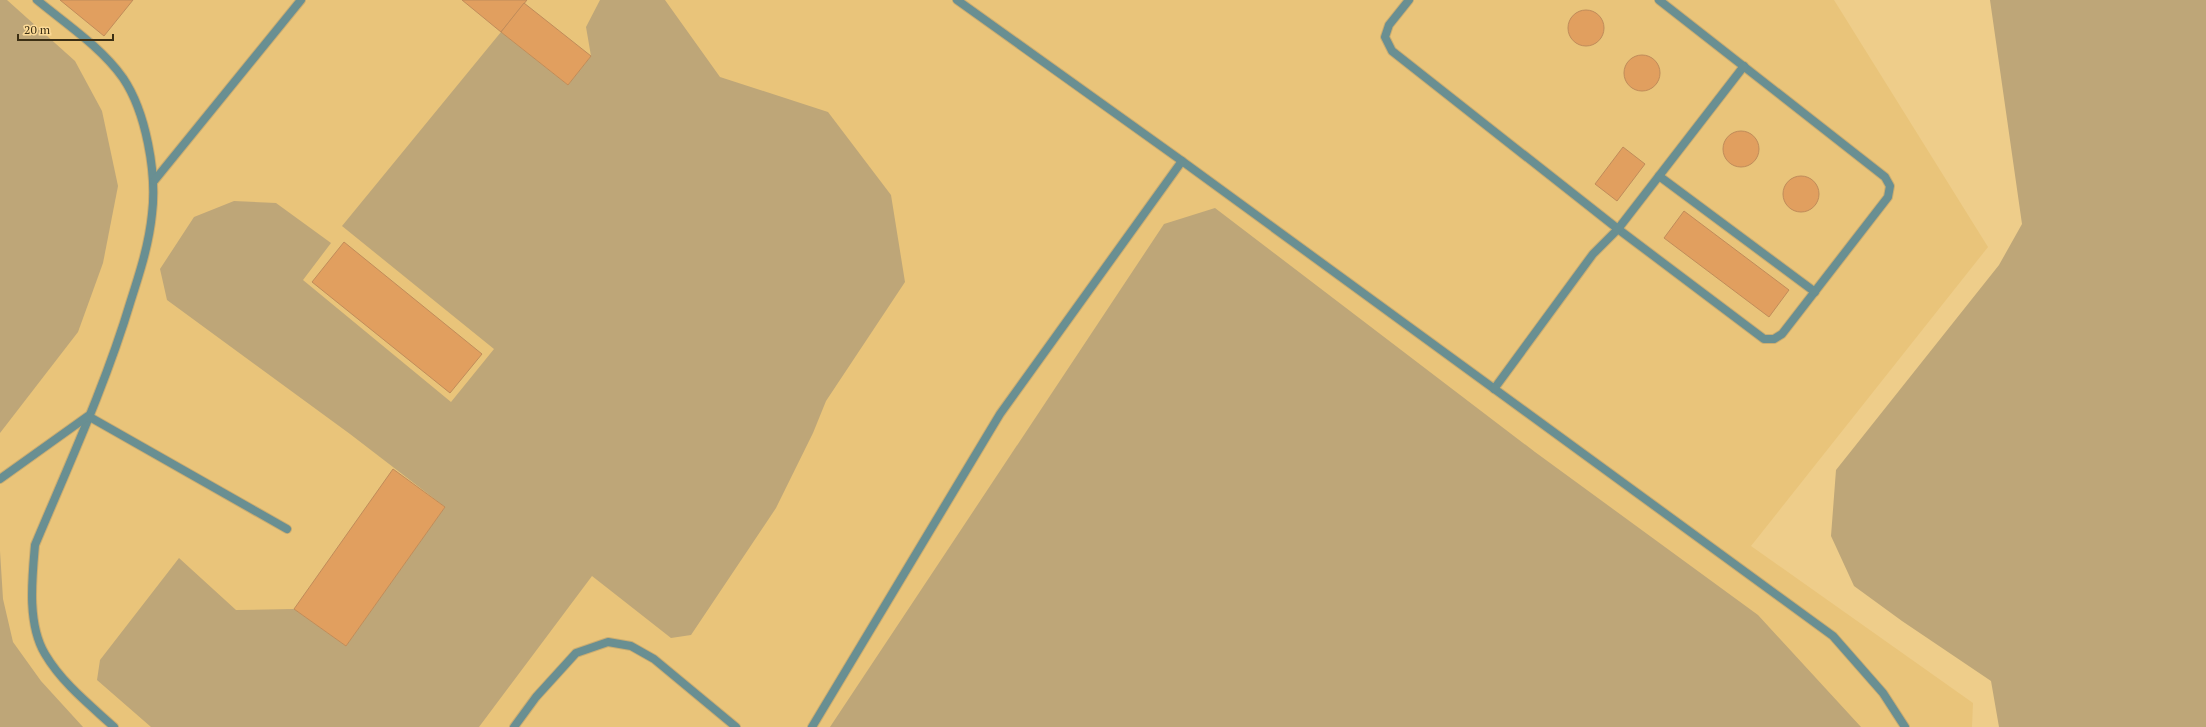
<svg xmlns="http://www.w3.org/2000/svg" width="2206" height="727" viewBox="0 0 2206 727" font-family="'PT Serif',serif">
<rect width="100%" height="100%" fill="#eecd8a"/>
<!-- built -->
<path fill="#e9c47a" d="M0,0H1834L1988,247L1751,546L1973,703L1972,727H0Z"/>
<!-- green -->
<g fill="#bea678">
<path d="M0,0H7L75,61L102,111L118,186L103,263L78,332L0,433Z"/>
<path d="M600,0H665L720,77L828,112L891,195L905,282L826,401L813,433L776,508L691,635L671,638L592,576L479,727H151L97,680L100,660L179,558L236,610L294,609L346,646L445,507L350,434L167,300L160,269L194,217L234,201L276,203L331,243L303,280L451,402L494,349L342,226L501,32L568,85L591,56L586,27Z"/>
<path d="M1990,0H2206V727H1999L1991,681L1902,621L1854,586L1831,536L1836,470L1999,265L2022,224Z"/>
<path d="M1215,208L1535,452L1758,615L1861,727H830L1164,224Z"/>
<path d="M0,551L3,599L13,642L41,681L83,727H0Z"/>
</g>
<!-- building -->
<g fill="#e19f5f" stroke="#c08c5a">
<path d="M60,0H133L104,36Z"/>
<path d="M462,0H527L501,32Z"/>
<path d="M524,3L591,56L568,85L501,32Z"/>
<circle cx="1586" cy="28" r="18"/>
<circle cx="1642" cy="73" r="18"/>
<circle cx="1741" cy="149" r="18"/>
<path d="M1623,147L1645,164L1617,201L1595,184Z"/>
<circle cx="1801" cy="194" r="18"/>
<path d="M1684,211L1789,290L1769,317L1664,238Z"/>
<path d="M344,242L482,354L450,393L312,282Z"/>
<path d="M393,469L445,507L346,646L294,609Z"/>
</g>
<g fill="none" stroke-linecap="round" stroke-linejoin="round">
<defs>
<g id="lane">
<path d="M37,0C66,24 101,47 123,78C146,112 157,173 152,214C149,244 140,272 131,300C106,384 69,464 35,545C32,579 27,624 45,654C62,683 90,705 114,727"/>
<path d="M957,0L1182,161L1833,636L1883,693L1905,727"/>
<path d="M1409,0L1389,25L1385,37L1392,51L1618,229L1764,339H1774L1782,334L1888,197L1890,186L1885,177L1659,0"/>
<path d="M1659,176L1815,292"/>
<path d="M154,181L301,0"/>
<path d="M1494,389L1593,254L1618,229L1744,66"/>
<path d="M0,479L88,416L287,529"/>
<path d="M514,727L536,697L576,653L608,642L631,646L654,659L736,727"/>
<path d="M812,727L1000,414L1182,161"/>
</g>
</defs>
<!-- lane casing -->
<use href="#lane" stroke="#caad72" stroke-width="10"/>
<!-- lane -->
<use href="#lane" stroke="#698f92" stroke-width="8"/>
</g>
<!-- scale -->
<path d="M18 34v6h95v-6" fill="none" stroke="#3c2f14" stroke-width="2"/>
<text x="24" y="34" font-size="12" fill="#3c2f14" stroke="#fcda97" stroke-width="3" paint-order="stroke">20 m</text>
</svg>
